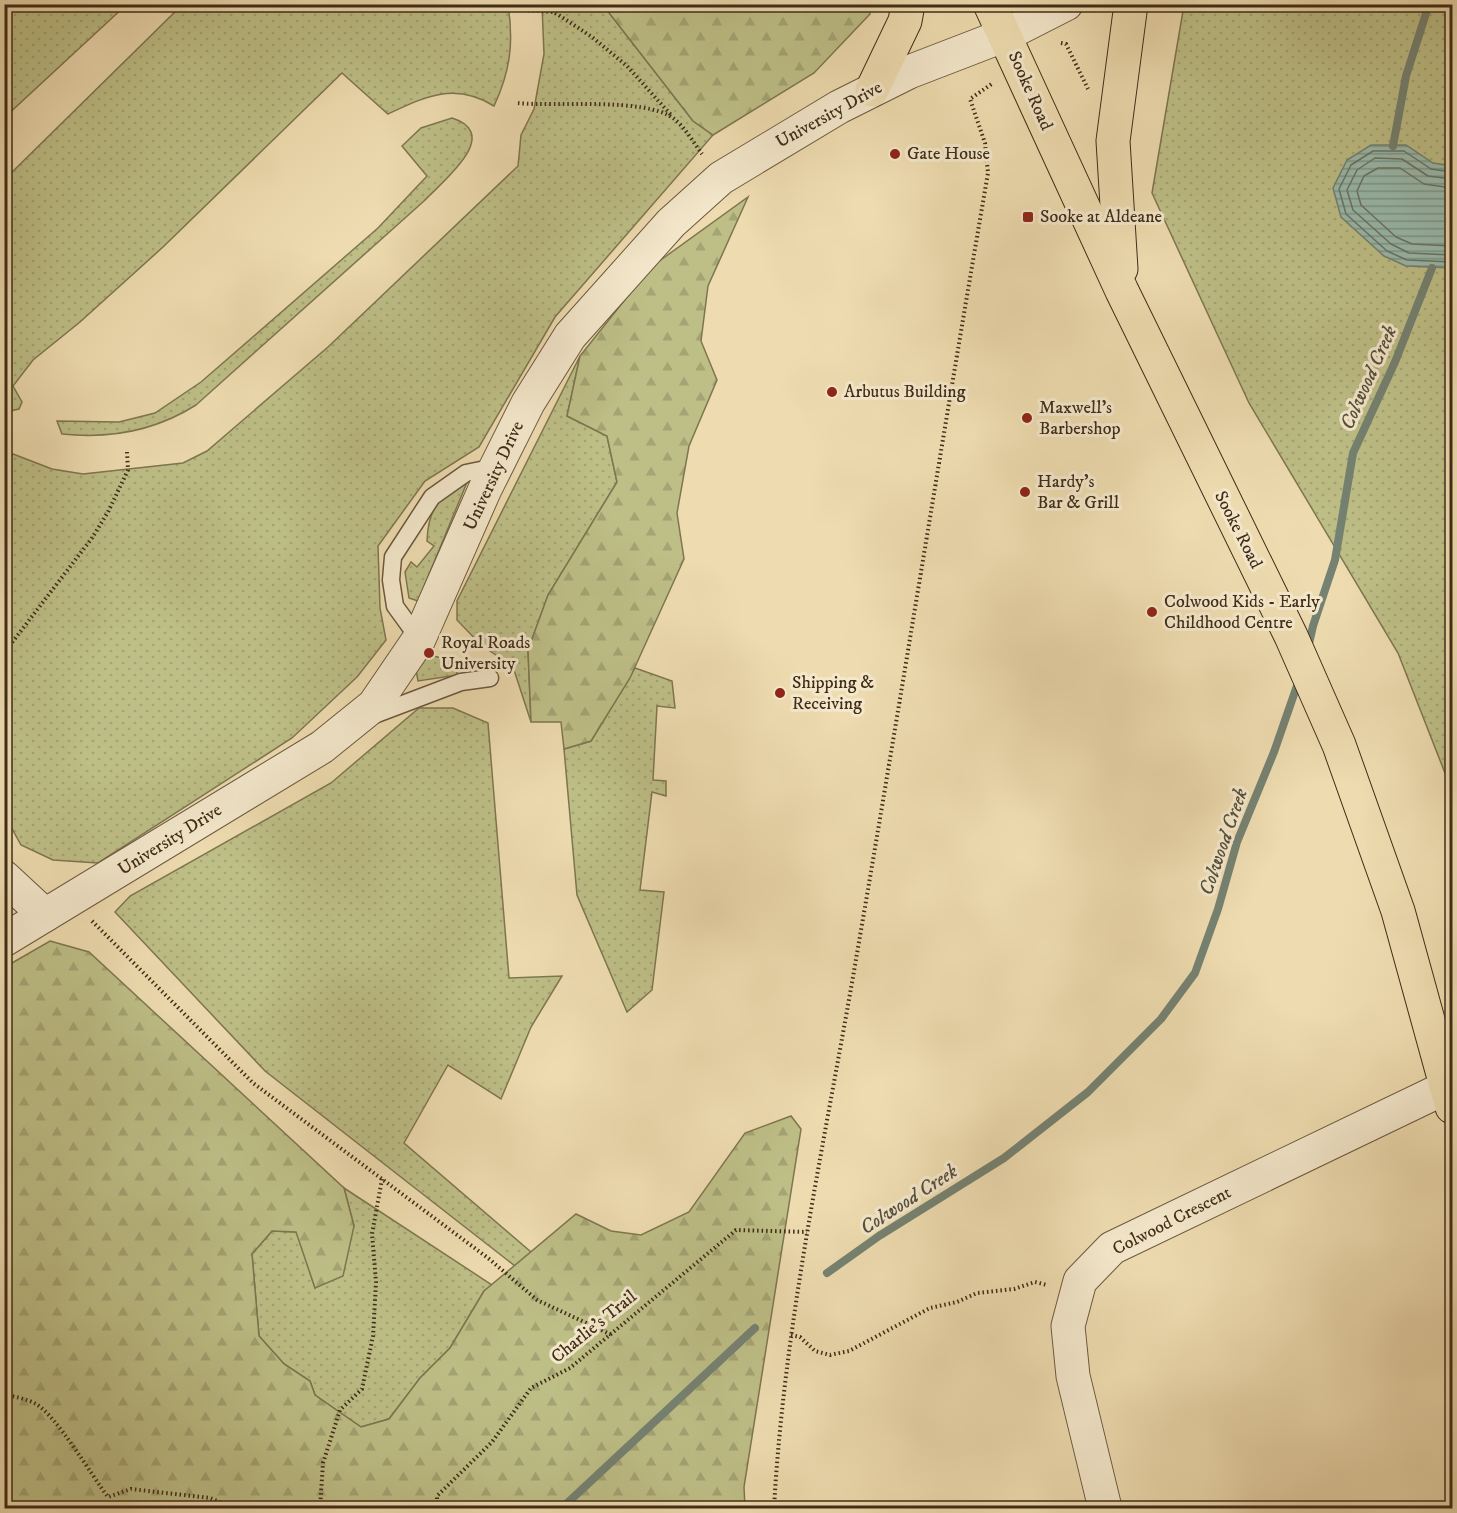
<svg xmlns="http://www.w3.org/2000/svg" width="1457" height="1513" viewBox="0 0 1457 1513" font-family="'IM FELL DW Pica',serif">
<defs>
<pattern id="grass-dots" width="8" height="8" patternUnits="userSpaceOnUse" patternTransform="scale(1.5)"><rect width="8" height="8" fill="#bebf87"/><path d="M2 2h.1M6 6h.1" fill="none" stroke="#a4a474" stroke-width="1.8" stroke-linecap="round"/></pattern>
<pattern id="forest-firs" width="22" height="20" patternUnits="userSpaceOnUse" patternTransform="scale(1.5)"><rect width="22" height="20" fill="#bebf87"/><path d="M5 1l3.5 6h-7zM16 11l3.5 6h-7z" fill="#a4a474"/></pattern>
<pattern id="water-rules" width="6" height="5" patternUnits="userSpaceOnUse" patternTransform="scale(1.5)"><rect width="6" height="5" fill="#99bbae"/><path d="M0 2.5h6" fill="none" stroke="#7e988d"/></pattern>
</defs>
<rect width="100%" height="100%" fill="#eedcb0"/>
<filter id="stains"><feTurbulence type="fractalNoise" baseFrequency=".00333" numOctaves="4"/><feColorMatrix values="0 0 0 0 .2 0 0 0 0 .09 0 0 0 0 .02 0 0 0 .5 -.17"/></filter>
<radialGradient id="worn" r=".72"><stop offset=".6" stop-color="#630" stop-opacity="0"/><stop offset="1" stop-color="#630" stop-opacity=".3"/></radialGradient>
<!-- grass -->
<g fill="url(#grass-dots)" stroke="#7e7650" stroke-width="1.5">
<path d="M183,4L508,5C514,43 510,72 494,106C455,82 426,96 388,114L342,73L163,247L80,322L33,360L13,386L22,402L19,409L5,412V179Z"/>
<path d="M18,5H126L5,117V17Z"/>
<path d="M542,5H603L693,121L713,135L555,317L479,447L425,481L378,546L380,608L386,640L357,677L292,738L98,863L53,860L21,845L5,816L4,467L13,454L52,469L83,474L183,463L207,451L328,347L518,166L521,135L534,109L544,54Z"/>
<path d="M1184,5H1452V791L1398,653L1249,403L1152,193Z"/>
<path d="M452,118C503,134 443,181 424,201L196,405C155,431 110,439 62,434L57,421L119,422L155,413L201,382L378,228L427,176L402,146L421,128Z"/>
<path d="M580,356L567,416L607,436L617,482L548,595L528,650L531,722L513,667L480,644L457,620V601Z"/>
<path d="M468,480L418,601L409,598L405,572L411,562L417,567L434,546L427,541C428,508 440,495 468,480Z"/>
<path d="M433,656L451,660L458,675L418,681L416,670L421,659Z"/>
<path d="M635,668L672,681L675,708L657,706L653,780L666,781V796L652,792L640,890L664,892L652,990L627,1012L577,895L564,749L591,741Z"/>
<path d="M419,708H453L488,723L509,978L562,976L531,1027L501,1099L448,1065L404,1143L531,1252L515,1266L265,1071L115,912L130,896L331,783Z"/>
<path d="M344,1188L492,1285L484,1291L450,1348L420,1378L389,1419L361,1427L315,1395L310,1381L284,1364L259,1336L252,1254L272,1231L297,1232L315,1288L354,1226Z"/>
</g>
<!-- forest -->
<g fill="url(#forest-firs)" stroke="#7e7650" stroke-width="1.5">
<path d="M868,4L870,14L814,73L713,135L693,121L603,5Z"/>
<path d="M748,197L708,286L701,341L717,380L689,446L677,513L684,559L630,678L591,741L564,749L561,722H531L528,650L548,595L617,482L607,436L567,416L580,356L651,267Z"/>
<path d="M50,941L89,952L344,1188L354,1226L343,1276L315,1288L296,1232L272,1231L252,1254L259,1336L284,1364L310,1381L315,1395L361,1427L389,1419L420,1378L450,1348L484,1291L576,1214L611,1231L641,1235L689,1212L745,1133L791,1116L801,1129L744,1487L745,1508H5V967Z"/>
</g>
<!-- water -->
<path fill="url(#water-rules)" stroke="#758272" stroke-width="1.5" d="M1371,145H1406L1433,163L1452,166V268L1406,266L1384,256L1341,217L1333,188L1347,160Z"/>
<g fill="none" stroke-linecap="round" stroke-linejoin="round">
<!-- shore -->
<g stroke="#6c7463" stroke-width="1.5">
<path d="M1452,172L1431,169L1404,151H1373L1351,165L1339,189L1346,214L1387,251L1407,260L1452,262"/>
<path d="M1452,179L1428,176L1402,159L1375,158L1357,170L1347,190L1353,210L1391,244L1409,253L1452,255"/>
<path d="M1452,188L1424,184L1400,168H1378L1364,176L1357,191L1361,205L1396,237L1412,244L1452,246"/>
</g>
<!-- stream -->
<g stroke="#758272" stroke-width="8">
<path d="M1393,146L1406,76L1429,4"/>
<path d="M1308,648L1313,626L1335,560L1353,453L1395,362L1432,268"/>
<path d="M827,1273L879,1236L1004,1158L1088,1092L1161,1019L1195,973L1218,909L1237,842L1274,752L1299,680"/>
<path d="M562,1508L755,1328"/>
</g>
<defs>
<g id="service">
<path d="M419,639L395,606L391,580L393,557L432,497L466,473L495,467"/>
<path d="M374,715L461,682L490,678"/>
</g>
<g id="minor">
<path d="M4,877L45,915"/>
<path d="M4,940L322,747L374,705L419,639L485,489L528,403L570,336L671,223L721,178L839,107L909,72L1005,35"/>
<path d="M1105,1508L1073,1376L1068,1326L1080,1281L1112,1248L1449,1086"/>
</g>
<path id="tertiary" d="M1005,35L1066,4"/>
<g id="primary">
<path d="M990,4L1122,291L1291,636L1339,745L1398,911L1452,1107"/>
<path d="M872,90L905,21L908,4"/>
<path d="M1121,269L1113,141L1131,4"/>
</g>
</defs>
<!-- service casing -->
<use href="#service" stroke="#6b583e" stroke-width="19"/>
<!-- minor casing -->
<use href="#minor" stroke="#6b583e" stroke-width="35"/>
<!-- tertiary casing -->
<use href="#tertiary" stroke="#6b583e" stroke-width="35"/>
<!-- primary casing -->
<use href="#primary" stroke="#3f2c18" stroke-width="35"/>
<!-- path -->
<g stroke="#3f2c18" stroke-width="4" stroke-dasharray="1.5 3" stroke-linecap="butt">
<path d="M524,10L554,12L592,37L627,66L672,116"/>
<path d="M1061,43L1066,44L1088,89"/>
<path d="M518,103C556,107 643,97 673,118C684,126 694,143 702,154"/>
<path d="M4,653L92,538L108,512L128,470L127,452"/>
<path d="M92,921L253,1083L488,1258L537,1300L612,1335"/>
<path d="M791,1335L800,1337L815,1351L830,1355L849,1351L930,1308L957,1302L977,1293L1014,1289L1035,1282L1047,1285"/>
<path d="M4,1394C15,1397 27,1399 36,1404C56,1415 92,1476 108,1497L131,1489L210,1498L235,1508"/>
<path d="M320,1508L323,1463L340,1410L362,1389L373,1336L376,1282L372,1234L382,1179"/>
<path d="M437,1508V1496L492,1442L531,1388L570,1368L736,1230L807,1232"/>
<path d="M774,1508C784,1327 823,1150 854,971C900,705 942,439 988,173L985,143L970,99L993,83"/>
</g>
<!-- service -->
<use href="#service" stroke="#f4e8cc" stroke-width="16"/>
<!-- minor -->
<use href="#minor" stroke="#f4e8cc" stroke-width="33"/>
<!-- tertiary -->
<use href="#tertiary" stroke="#f4e8cc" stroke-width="33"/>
<!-- primary -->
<use href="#primary" stroke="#eedcb0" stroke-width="33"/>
</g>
<!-- markers -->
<g fill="#8f2418" stroke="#f4e8cc" stroke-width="2">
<circle cx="895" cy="154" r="6"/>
<rect x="1022" y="211" width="12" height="12" rx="3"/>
<circle cx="832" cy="392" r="6"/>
<circle cx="1027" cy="418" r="6"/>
<circle cx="1025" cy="492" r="6"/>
<circle cx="1152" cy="612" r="6"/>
<circle cx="429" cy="653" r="6"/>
<circle cx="780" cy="693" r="6"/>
</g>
<g text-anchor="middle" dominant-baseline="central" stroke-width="6" stroke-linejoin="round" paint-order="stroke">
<!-- street labels -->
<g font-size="18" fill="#3f2c18" stroke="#f4e8cc">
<text transform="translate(1030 91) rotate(66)">Sooke Road</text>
<text transform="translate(829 115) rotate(-29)">University Drive</text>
<text transform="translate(494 476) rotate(-65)">University Drive</text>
<text transform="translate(1238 530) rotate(63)">Sooke Road</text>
<text transform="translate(170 840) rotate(-32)">University Drive</text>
<text transform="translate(1172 1221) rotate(-27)">Colwood Crescent</text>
<text transform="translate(594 1327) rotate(-39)">Charlie's Trail</text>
</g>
<!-- poi labels -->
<g font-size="18" fill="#3f2c18" stroke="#f4e8cc" text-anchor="start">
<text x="907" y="154">Gate House</text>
<text x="1040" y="217">Sooke at Aldeane</text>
<text x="844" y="392">Arbutus Building</text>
<text x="1039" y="408">Maxwell's<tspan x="1039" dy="21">Barbershop</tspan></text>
<text x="1037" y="482">Hardy's<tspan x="1037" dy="21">Bar &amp; Grill</tspan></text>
<text x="1164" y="602">Colwood Kids - Early<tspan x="1164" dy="21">Childhood Centre</tspan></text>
<text x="441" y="643">Royal Roads<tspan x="441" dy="21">University</tspan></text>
<text x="792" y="683">Shipping &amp;<tspan x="792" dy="21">Receiving</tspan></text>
</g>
<!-- water labels -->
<g font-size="20" font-style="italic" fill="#56503e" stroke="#f4e8cc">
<text transform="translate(1369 378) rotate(-66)">Colwood Creek</text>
<text transform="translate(1224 842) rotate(-71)">Colwood Creek</text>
<text transform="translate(909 1200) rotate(-33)">Colwood Creek</text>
</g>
</g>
<!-- margin -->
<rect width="1457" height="1513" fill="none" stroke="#eedcb0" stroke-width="24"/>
<rect x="6" y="6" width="1445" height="1501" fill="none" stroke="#3f2c18" stroke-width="3"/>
<rect x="12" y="12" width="1433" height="1489" fill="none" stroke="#3f2c18" stroke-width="1.5"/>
<rect width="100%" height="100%" filter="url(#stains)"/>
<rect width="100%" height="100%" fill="url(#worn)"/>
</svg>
